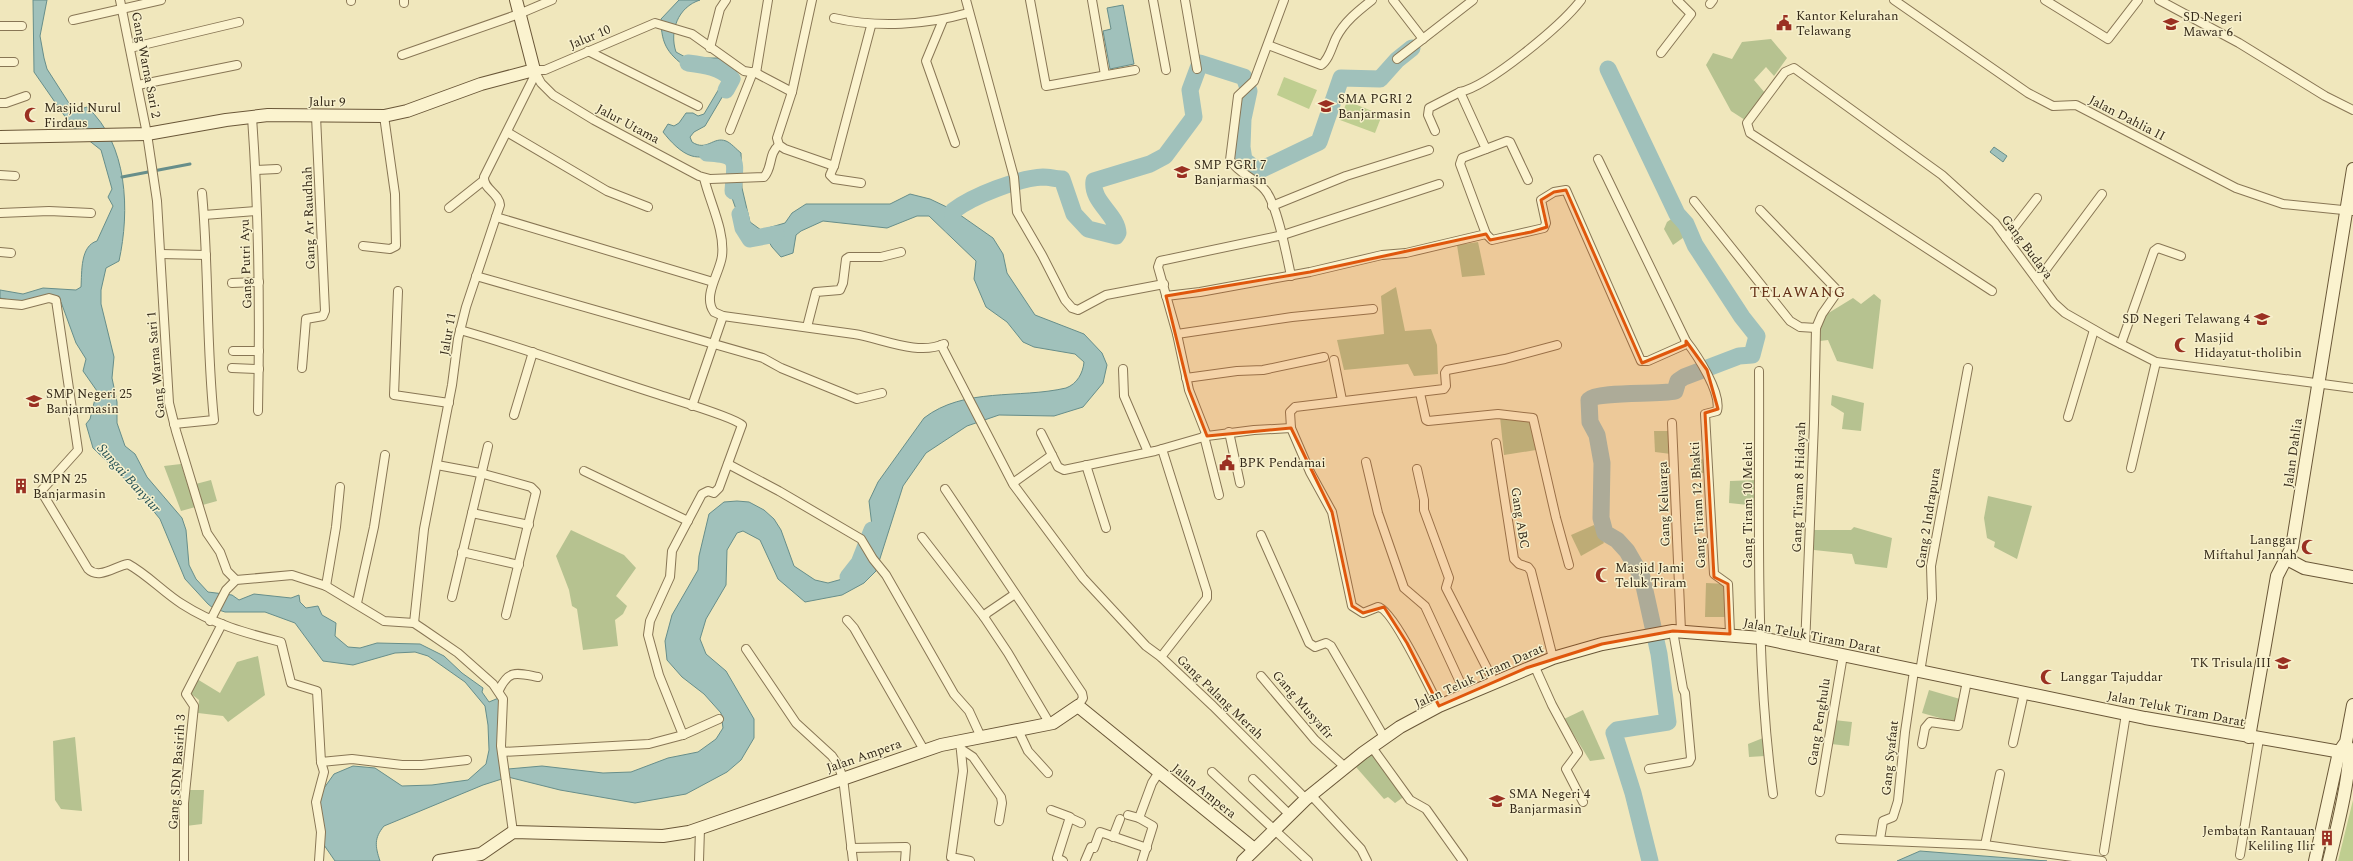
<svg xmlns="http://www.w3.org/2000/svg" width="2353" height="861" viewBox="0 0 2353 861" font-family="Spectral,serif">
<rect width="100%" height="100%" fill="#f0e7bc"/>
<!-- green -->
<g fill="#bfce90">
<path d="M1284,77L1317,90L1309,109L1277,95Z"/>
<path d="M1347,101L1382,115L1375,133L1340,120Z"/>
<path d="M2353,800V861H2338Z"/>
</g>
<!-- cemetery -->
<g fill="#b6c290">
<path d="M1771,39L1787,58L1774,76L1766,67L1754,80L1765,93L1745,120L1731,111L1706,65L1713,53L1732,59L1742,42Z"/>
<path d="M1674,217L1687,235L1673,245L1664,229L1667,222Z"/>
<path d="M1478,242L1485,275L1462,277L1457,245Z"/>
<path d="M1396,287L1405,331L1431,329L1437,345L1438,374L1414,376L1408,364L1344,370L1337,340L1384,334L1381,296Z"/>
<path d="M1874,294L1881,300L1873,369L1837,361L1828,340L1820,341L1822,317L1853,298L1861,304Z"/>
<path d="M1832,395L1864,403L1861,431L1842,429L1844,413L1831,405Z"/>
<path d="M1500,417L1531,418L1536,450L1504,455Z"/>
<path d="M1654,431H1670L1671,454L1655,452Z"/>
<path d="M1705,459L1707,473H1692L1693,461Z"/>
<path d="M181,464L188,486L211,480L217,501L181,511L164,466Z"/>
<path d="M1757,480L1758,506L1729,503L1730,481Z"/>
<path d="M1988,496L2032,506L2017,559L1994,547L1995,542L1987,538L1984,518Z"/>
<path d="M1594,525L1604,543L1581,556L1571,535Z"/>
<path d="M1854,527L1892,538L1887,568L1855,564L1852,554L1814,550L1813,530H1851Z"/>
<path d="M571,530L624,555L636,568L616,596L627,606L623,614L615,620L618,646L583,650L577,609L572,606L569,590L556,556Z"/>
<path d="M1706,583L1727,584V617H1705Z"/>
<path d="M258,656L265,695L228,722L223,716L198,713L199,700L190,693L197,679L220,693L237,662Z"/>
<path d="M1929,690L1960,699L1954,722L1922,713Z"/>
<path d="M1583,710L1605,759L1590,761L1564,719Z"/>
<path d="M1834,720L1852,722L1849,746L1831,744Z"/>
<path d="M75,737L82,811L61,809L55,800L53,741Z"/>
<path d="M1763,738L1765,756L1749,757L1748,744Z"/>
<path d="M1373,754L1405,796L1395,803L1388,797L1384,799L1356,767Z"/>
<path d="M189,790H204L202,824L186,826Z"/>
</g>
<!-- water -->
<g fill="#a0c1bb" stroke="#678e8a">
<path d="M33,0H47L40,36L44,58L47,69L74,111L87,107C128,144 130,211 119,261L106,268L101,290V304L114,357L112,378L117,402V423L125,446L135,454L147,477L182,518L186,530L189,565L196,579L208,592L232,595L239,600L254,594L291,598L299,595L300,602L306,608L318,606L322,615L336,623L335,636L348,647L360,648L377,643L420,644L444,656L462,673L483,688L482,692L489,702L501,697L499,718L508,769L542,766L603,773L631,772L668,758L698,752L716,739L723,728L721,713L704,694L682,677L667,660L665,641L672,615L698,570L699,556L709,514L724,502L737,501L749,502L764,510L774,519L781,530L794,566L815,580L828,583L846,578L855,568L865,552L872,526L869,501L878,482L924,418C964,387 1019,399 1066,388C1077,384 1083,373 1084,362L1075,354L1034,347L1023,342L1007,322L986,307L974,279L976,261L929,216H917L887,228L823,221L801,231L796,235L793,253L781,257L772,247L769,242L751,238L743,229L726,181L727,175L736,166V160C723,150 706,160 692,156C681,153 670,141 663,132L668,124L674,126L679,123L686,113H693L698,116L704,114L726,77L725,71C714,63 703,68 690,70C669,55 661,46 661,19L679,0H700C678,7 669,31 676,52L687,58H721L736,69L737,72L705,126L694,132L690,137L692,142C707,152 713,136 726,141C731,143 736,149 741,153L742,188L750,222L761,230L785,223L792,213L806,204H890L910,194L930,199L953,210L993,238L1003,254L1007,273L1035,315L1084,334L1102,353L1107,365L1103,383L1083,407L1054,416L999,415L967,426L926,453L903,486L876,571L864,583L842,595L805,602L778,579L760,540L743,531L737,533L727,550L726,585L706,619L700,639L706,654L726,671L754,719V738L741,760L727,772L686,794L635,803L560,790L508,777L483,785L384,826C374,838 375,846 380,861H335L324,845L320,804L322,791L334,774L353,766L375,768L402,786L432,785L468,780L486,764L489,750L488,725L485,706L465,682L428,656L415,652L395,653L353,665L323,661L295,623L265,612H225L213,608L208,604L185,579L160,519L137,491L93,448L86,424L90,419L97,391L83,371L86,359L76,343L61,302L53,295L18,302L0,298V290L23,294L43,288L76,290L81,287C82,272 80,246 97,241L113,206L108,197L112,189L101,150L73,128L34,72Z"/>
<path d="M1123,5L1134,64L1110,69L1103,31L1111,29L1107,8Z"/>
<path d="M1994,147L2007,156L2003,162L1990,152Z"/>
<path d="M1920,851L2047,861H1897Z"/>
</g>
<g fill="none" stroke-linecap="round" stroke-linejoin="round">
<!-- stream -->
<path stroke="#678e8a" stroke-width="3" d="M122,177L190,164"/>
<!-- river -->
<g stroke="#a0c1bb" stroke-width="17">
<path d="M688,63C705,65 720,67 732,79L726,90"/>
<path d="M1608,69L1677,214L1686,224L1695,245L1742,317L1757,336L1752,355L1739,356L1684,377L1678,381L1675,391C1659,395 1598,391 1589,400L1590,422L1597,435L1602,463L1601,518L1605,533L1617,540L1627,551L1642,577L1659,654L1668,722L1617,730L1614,733L1633,793L1650,861"/>
<path d="M707,153C741,155 735,161 733,191"/>
<path d="M740,214L743,228L750,239L776,234"/>
<path d="M952,226L953,211C972,196 1019,178 1043,177C1049,177 1056,179 1062,179L1074,214L1088,229L1116,236L1118,233C1117,214 1091,202 1094,181L1150,164L1165,156L1194,117L1190,90L1200,63L1244,77L1249,91L1243,119L1242,147L1244,160L1258,171L1319,142L1341,78L1380,79L1397,60L1412,48"/>
<path d="M848,577L859,563L872,530"/>
</g>
<defs>
<g id="street">
<path d="M120,0L147,134L157,201L169,403L176,431L207,533L220,552L227,571L236,580"/>
<path d="M404,0V3"/>
<path d="M812,0L792,92L777,138L779,145L785,149L834,166L871,26"/>
<path d="M966,0L1014,177L1017,212L1042,255L1065,300L1072,308L1078,310L1106,295L1164,284"/>
<path d="M1030,0L1046,86L1135,70"/>
<path d="M1092,0L1105,75"/>
<path d="M1153,0L1166,70"/>
<path d="M1185,0L1197,69"/>
<path d="M1284,0L1254,81L1238,96L1230,160C1239,174 1255,178 1265,190C1277,203 1287,257 1291,276"/>
<path d="M1393,0L1423,39"/>
<path d="M1894,0L2028,93L2053,106L2076,105L2236,188L2283,204L2353,211"/>
<path d="M2045,0L2108,39L2138,0"/>
<path d="M2159,0L2239,43L2325,96L2353,110"/>
<path d="M351,1V0"/>
<path d="M1710,4L1713,0"/>
<path d="M834,18C877,28 926,25 968,13"/>
<path d="M73,20L161,0"/>
<path d="M943,20L926,61L955,143"/>
<path d="M0,26H22"/>
<path d="M1268,45L1321,65C1329,60 1332,46 1336,38C1344,22 1358,11 1372,0"/>
<path d="M130,48L239,22"/>
<path d="M710,48L720,9L726,0"/>
<path d="M588,51L698,106"/>
<path d="M1661,53L1691,14L1677,0"/>
<path d="M402,55L519,14L552,0"/>
<path d="M1397,59L1473,0"/>
<path d="M0,62H14"/>
<path d="M534,70L541,83L553,95L594,120L699,176L710,179L764,177C773,167 768,154 779,145"/>
<path d="M534,70H545L655,23L692,34L744,71L756,73L792,92"/>
<path d="M756,73L768,0"/>
<path d="M138,85L237,65"/>
<path d="M1460,92C1489,86 1562,25 1581,0"/>
<path d="M0,103H6L26,96"/>
<path d="M252,117C259,215 260,313 258,411"/>
<path d="M730,130L753,72"/>
<path d="M507,132L607,191L648,207"/>
<path d="M1486,149L1507,141L1510,142L1528,180"/>
<path d="M1598,159L1686,341C1697,355 1722,393 1717,411L1705,414L1714,574L1728,584L1730,634"/>
<path d="M834,166L830,175L834,179L861,183"/>
<path d="M256,170L277,169"/>
<path d="M0,175L15,176"/>
<path d="M704,178C710,203 725,231 722,256C720,273 702,296 714,312L723,316C767,322 810,328 854,334C881,338 917,356 944,344"/>
<path d="M1694,201L1790,321L1800,327L1816,328"/>
<path d="M1272,206L1346,176L1429,150"/>
<path d="M449,208L483,181"/>
<path d="M1760,210L1837,290L1836,294L1822,314L1816,328L1814,423L1805,647"/>
<path d="M0,213L49,211L91,213"/>
<path d="M204,215L256,211"/>
<path d="M496,217L713,282"/>
<path d="M1486,234L1492,240L1544,228L1546,223L1541,200L1554,192L1566,190L1641,361H1648L1684,345L1686,341"/>
<path d="M2006,238L2037,198"/>
<path d="M363,246L390,249L396,246L395,194L384,116"/>
<path d="M0,252L11,253"/>
<path d="M161,254L206,255"/>
<path d="M476,276L763,358L781,368L857,399L882,393"/>
<path d="M2038,280L2102,194"/>
<path d="M232,283L259,282"/>
<path d="M398,291L394,395L449,403"/>
<path d="M1992,291L1750,133L1747,123L1785,72L1794,68L1942,175L1995,223L2054,303L2065,313L2107,337L2156,362L2353,388"/>
<path d="M1166,296L1200,292L1310,272L1382,255L1406,253L1486,234L1460,164L1462,158L1486,149L1460,92L1429,108L1428,115L1435,131"/>
<path d="M0,303L22,305L49,298L56,300L78,450L41,491L88,569C99,580 115,566 128,564C148,575 163,592 182,604C213,624 245,633 281,642L291,683L317,691L321,762L352,759L402,765H422L467,760"/>
<path d="M807,327L816,292L840,290L843,283L846,259L849,257H881L901,252"/>
<path d="M460,330C528,349 593,374 660,395C675,400 734,417 742,425L719,488L714,493L708,491L702,494L672,551L670,577L650,621L648,635L659,675L683,735L719,719"/>
<path d="M1177,334L1292,317L1373,309"/>
<path d="M2121,344L2154,251L2158,248L2181,256"/>
<path d="M941,345L1013,484L1083,578L1146,646L1161,657L1213,706L1306,799"/>
<path d="M233,351H259"/>
<path d="M1334,360L1342,400"/>
<path d="M232,368L259,369"/>
<path d="M302,368L306,319L323,316L325,311L316,116"/>
<path d="M1123,369L1124,396L1148,452"/>
<path d="M1759,371C1760,512 1754,654 1773,794"/>
<path d="M1186,378L1237,371L1263,370L1324,357"/>
<path d="M1420,393L1426,420L1428,421L1498,414L1533,418L1556,518L1569,565"/>
<path d="M692,406L723,316"/>
<path d="M514,415L533,352"/>
<path d="M2068,417L2094,330"/>
<path d="M1672,423L1681,631"/>
<path d="M174,424L214,420C206,344 209,268 202,193"/>
<path d="M1229,432L1240,483"/>
<path d="M1041,433L1058,467L1064,470L1155,451L1207,436L1254,430L1291,428"/>
<path d="M1204,436L1219,495"/>
<path d="M1207,436L1189,390L1177,334L1158,267L1160,261L1283,235L1439,184"/>
<path d="M1496,443L1514,559L1519,564L1528,567L1531,571L1553,658"/>
<path d="M1366,462L1378,513L1404,588L1425,606L1466,695"/>
<path d="M728,464L779,491L861,539L873,559L886,575L954,694L969,711L981,737"/>
<path d="M437,465L480,473L531,487L536,492L506,615"/>
<path d="M1086,465L1106,528"/>
<path d="M2131,468L2156,362"/>
<path d="M1417,469L1424,500V510L1449,578L1446,588L1494,682"/>
<path d="M584,471L688,521"/>
<path d="M1013,483L1052,455"/>
<path d="M945,489L1082,693L1083,698L1078,706"/>
<path d="M472,513L529,525"/>
<path d="M1261,535L1309,643L1315,647L1326,643L1331,646L1384,737"/>
<path d="M922,537L984,617"/>
<path d="M462,552L519,565"/>
<path d="M326,586L336,527L340,487"/>
<path d="M1015,594L987,613L984,617L1008,653L1050,724"/>
<path d="M452,597L488,446"/>
<path d="M357,603L374,527L385,455"/>
<path d="M847,620L854,628L924,750"/>
<path d="M210,621L226,590L236,580L292,575L326,586L384,621L414,623L423,629L458,653L493,684L503,699L501,746L513,832"/>
<path d="M414,623L424,529L452,385L458,339L466,307L500,205C499,193 483,189 484,177L533,79L534,70"/>
<path d="M746,649L796,723L832,756L838,765L843,778L853,861"/>
<path d="M1161,657L1207,598V592L1162,449"/>
<path d="M1534,665L1552,705L1578,753L1566,769L1583,802"/>
<path d="M1920,672L1932,599L1931,566L1968,368"/>
<path d="M1261,676L1315,740L1345,767"/>
<path d="M499,690C509,669 517,673 538,677"/>
<path d="M1439,706C1431,690 1392,608 1378,607L1363,613L1352,606L1332,512L1310,472L1291,428L1290,412L1295,407L1444,389L1446,386L1445,373L1447,370L1505,359L1557,345"/>
<path d="M1018,730L1028,751L1048,773"/>
<path d="M960,741L963,771L951,857L970,861"/>
<path d="M2013,743L2024,693"/>
<path d="M1922,744L1925,728L1930,722L1958,726L1967,681"/>
<path d="M1371,746L1410,800L1426,809L1463,861"/>
<path d="M961,749L973,757L1001,797L1002,803L999,821"/>
<path d="M502,752L649,744L683,735"/>
<path d="M1649,769L1689,762L1691,758L1685,693L1683,689L1673,631"/>
<path d="M1212,772L1308,861"/>
<path d="M1253,779L1290,815"/>
<path d="M1820,792L1843,655"/>
<path d="M1311,795L1361,849L1367,861"/>
<path d="M1051,810L1070,817L1057,858L1063,861"/>
<path d="M1128,815L1139,818"/>
<path d="M1070,818L1081,823"/>
<path d="M1113,837L1120,819"/>
<path d="M1840,839L1985,845L2102,861"/>
<path d="M1880,839L1883,821L1893,817L1898,801L1905,732L1914,671"/>
<path d="M1985,845L2000,774"/>
<path d="M851,848L906,847L905,861"/>
<path d="M2104,851L2126,714"/>
<path d="M2240,855L2259,739"/>
<path d="M184,861V803L194,706L186,694L222,624"/>
<path d="M319,861L321,832L316,802L324,772L321,762"/>
<path d="M699,861L700,829"/>
<path d="M1085,861L1091,847L1094,848L1100,832L1147,848"/>
<path d="M1142,861L1153,826L1139,818L1152,783L1159,772"/>
</g>
<g id="secondary">
<path d="M0,137L147,134L226,120L268,115L384,116L407,111L481,84L534,70L516,0"/>
<path d="M2287,559L2304,568L2353,577"/>
<path d="M2249,737L2277,576L2292,547L2353,169"/>
<path d="M439,861L481,854L513,832L663,836L689,832L941,745L1053,723L1078,706L1254,849"/>
<path d="M1243,861L1306,799L1363,753L1400,727L1439,706L1553,658L1602,644L1673,631L1761,638L2145,718L2353,754"/>
<path d="M2315,861L2339,752L2346,742L2353,705"/>
<path d="M2329,861C2335,836 2353,769 2348,747"/>
</g>
</defs>
<!-- street casing -->
<use href="#street" stroke="#887655" stroke-width="10"/>
<!-- secondary casing -->
<use href="#secondary" stroke="#6a5738" stroke-width="14"/>
<!-- street -->
<use href="#street" stroke="#fbf3cf" stroke-width="8"/>
<!-- secondary -->
<use href="#secondary" stroke="#fbf3cf" stroke-width="12"/>
</g>
<!-- marked area -->
<path fill="#df570d" fill-opacity="0.2" stroke="#df570d" stroke-width="3" stroke-linejoin="round" d="M1566,190L1642,363L1686,345V341L1707,370L1718,409L1705,413L1714,577L1728,584L1730,634L1673,631L1602,644L1526,668L1439,706L1407,643L1384,607L1363,613L1352,606L1332,512L1291,428L1207,436L1189,390L1166,296L1310,272L1486,234L1490,240L1531,232L1547,227L1541,200L1554,192Z"/>
<!-- icons -->
<defs>
<symbol id="civic-bare" viewBox="-9 -9 18 18"><path d="M-.6-6.5H3V-4.5H.6V-3L4-1V1h2V6H-6V1h2V-1L-.6-3ZM-1.2 2.5V6h2.4V2.5Z" fill="#9a3022" stroke="#f7f0cc" stroke-width="2.5" paint-order="stroke"/></symbol>
<symbol id="school-bare" viewBox="-9 -9 18 18"><path d="M0-5L7-2L0 1L-7-2ZM-4 1L0 2.5L4 1V4Q0 6-4 4Z" fill="#9a3022" stroke="#f7f0cc" stroke-width="2.5" paint-order="stroke"/></symbol>
<symbol id="mosque-bare" viewBox="-9 -9 18 18"><path d="M3.5-4.9A6 6 0 1 0 3.5 4.9A5 5 0 1 1 3.5-4.9Z" fill="#9a3022" stroke="#f7f0cc" stroke-width="2.5" paint-order="stroke"/></symbol>
<symbol id="building-bare" viewBox="-9 -9 18 18"><path d="M-4-6H4V6H1V3H-1V6H-4ZM-2.5-4.3h1.7v1.8h-1.7ZM.8-4.3h1.7v1.8H.8ZM-2.5-1h1.7V.8h-1.7ZM.8-1h1.7V.8H.8Z" fill="#9a3022" stroke="#f7f0cc" stroke-width="2.5" paint-order="stroke"/></symbol>
</defs>
<g fill-rule="evenodd">
<use href="#civic-bare" x="1773" y="12" width="22" height="22"/>
<use href="#school-bare" x="2160" y="13" width="22" height="22"/>
<use href="#school-bare" x="1315" y="95" width="22" height="22"/>
<use href="#mosque-bare" x="21" y="104" width="22" height="22"/>
<use href="#school-bare" x="1171" y="161" width="22" height="22"/>
<use href="#school-bare" x="2251" y="308" width="22" height="22"/>
<use href="#mosque-bare" x="2171" y="334" width="22" height="22"/>
<use href="#school-bare" x="23" y="390" width="22" height="22"/>
<use href="#civic-bare" x="1216" y="452" width="22" height="22"/>
<use href="#building-bare" x="10" y="475" width="22" height="22"/>
<use href="#mosque-bare" x="2298" y="536" width="22" height="22"/>
<use href="#mosque-bare" x="1592" y="564" width="22" height="22"/>
<use href="#school-bare" x="2272" y="652" width="22" height="22"/>
<use href="#mosque-bare" x="2037" y="666" width="22" height="22"/>
<use href="#school-bare" x="1486" y="790" width="22" height="22"/>
<use href="#building-bare" x="2316" y="827" width="22" height="22"/>
</g>
<g text-anchor="middle" dominant-baseline="central" stroke-width="3" stroke-linejoin="round" paint-order="stroke">
<!-- poi labels -->
<g font-size="13" fill="#362b1a" stroke="#f7f0cc" text-anchor="start">
<text x="1796" y="16">Kantor Kelurahan<tspan x="1796" dy="15">Telawang</tspan></text>
<text x="2183" y="17">SD Negeri<tspan x="2183" dy="15">Mawar 6</tspan></text>
<text x="1338" y="99">SMA PGRI 2<tspan x="1338" dy="15">Banjarmasin</tspan></text>
<text x="44" y="108">Masjid Nurul<tspan x="44" dy="15">Firdaus</tspan></text>
<text x="1194" y="165">SMP PGRI 7<tspan x="1194" dy="15">Banjarmasin</tspan></text>
<text x="2250" y="319" text-anchor="end">SD Negeri Telawang 4</text>
<text x="2194" y="338">Masjid<tspan x="2194" dy="15">Hidayatut-tholibin</tspan></text>
<text x="46" y="394">SMP Negeri 25<tspan x="46" dy="15">Banjarmasin</tspan></text>
<text x="1239" y="463">BPK Pendamai</text>
<text x="33" y="479">SMPN 25<tspan x="33" dy="15">Banjarmasin</tspan></text>
<text x="2297" y="540" text-anchor="end">Langgar<tspan x="2297" dy="15">Miftahul Jannah</tspan></text>
<text x="1615" y="568">Masjid Jami<tspan x="1615" dy="15">Teluk Tiram</tspan></text>
<text x="2271" y="663" text-anchor="end">TK Trisula III</text>
<text x="2060" y="677">Langgar Tajuddar</text>
<text x="1509" y="794">SMA Negeri 4<tspan x="1509" dy="15">Banjarmasin</tspan></text>
<text x="2315" y="831" text-anchor="end">Jembatan Rantauan<tspan x="2315" dy="15">Keliling Ilir</tspan></text>
</g>
<!-- street labels -->
<g font-size="13" fill="#362b1a" stroke="#f7f0cc">
<text transform="translate(590 37) rotate(-23)">Jalur 10</text>
<text transform="translate(146 65) rotate(79)">Gang Warna Sari 2</text>
<text transform="translate(327 102) rotate(1)">Jalur 9</text>
<text transform="translate(2127 118) rotate(27)">Jalan Dahlia II</text>
<text transform="translate(628 124) rotate(28)">Jalur Utama</text>
<text transform="translate(309 218) rotate(-92)">Gang Ar Raudhah</text>
<text transform="translate(2027 247) rotate(53)">Gang Budaya</text>
<text transform="translate(246 264) rotate(-92)">Gang Putri Ayu</text>
<text transform="translate(448 334) rotate(-80)">Jalur 11</text>
<text transform="translate(156 365) rotate(-95)">Gang Warna Sari 1</text>
<text transform="translate(2293 453) rotate(-82)">Jalan Dahlia</text>
<text transform="translate(1799 487) rotate(-88)">Gang Tiram 8 Hidayah</text>
<text transform="translate(1664 504) rotate(-92)">Gang Keluarga</text>
<text transform="translate(1698 505) rotate(-93)">Gang Tiram 12 Bhakti</text>
<text transform="translate(1748 505) rotate(-90)">Gang Tiram 10 Melati</text>
<text transform="translate(1520 518) rotate(81)">Gang ABC</text>
<text transform="translate(1928 518) rotate(-81)">Gang 2 Indrapura</text>
<text transform="translate(1812 636) rotate(11)">Jalan Teluk Tiram Darat</text>
<text transform="translate(1479 676) rotate(-24)">Jalan Teluk Tiram Darat</text>
<text transform="translate(1220 697) rotate(44)">Gang Palang Merah</text>
<text transform="translate(1303 705) rotate(49)">Gang Musyafir</text>
<text transform="translate(2176 709) rotate(11)">Jalan Teluk Tiram Darat</text>
<text transform="translate(1819 722) rotate(-81)">Gang Penghulu</text>
<text transform="translate(864 756) rotate(-19)">Jalan Ampera</text>
<text transform="translate(1890 758) rotate(-84)">Gang Syafaat</text>
<text transform="translate(177 772) rotate(-86)">Gang SDN Basirih 3</text>
<text transform="translate(1204 791) rotate(39)">Jalan Ampera</text>
</g>
<!-- water labels -->
<g font-size="14" font-style="italic" fill="#295457" stroke="#f7f0cc">
<text transform="translate(129 478) rotate(48)">Sungai Banyiur</text>
</g>
<!-- quarter labels -->
<g font-size="15" letter-spacing="1" fill="#653118" stroke="#f7f0cc">
<text x="1798" y="292">TELAWANG</text>
</g>
</g>
</svg>
